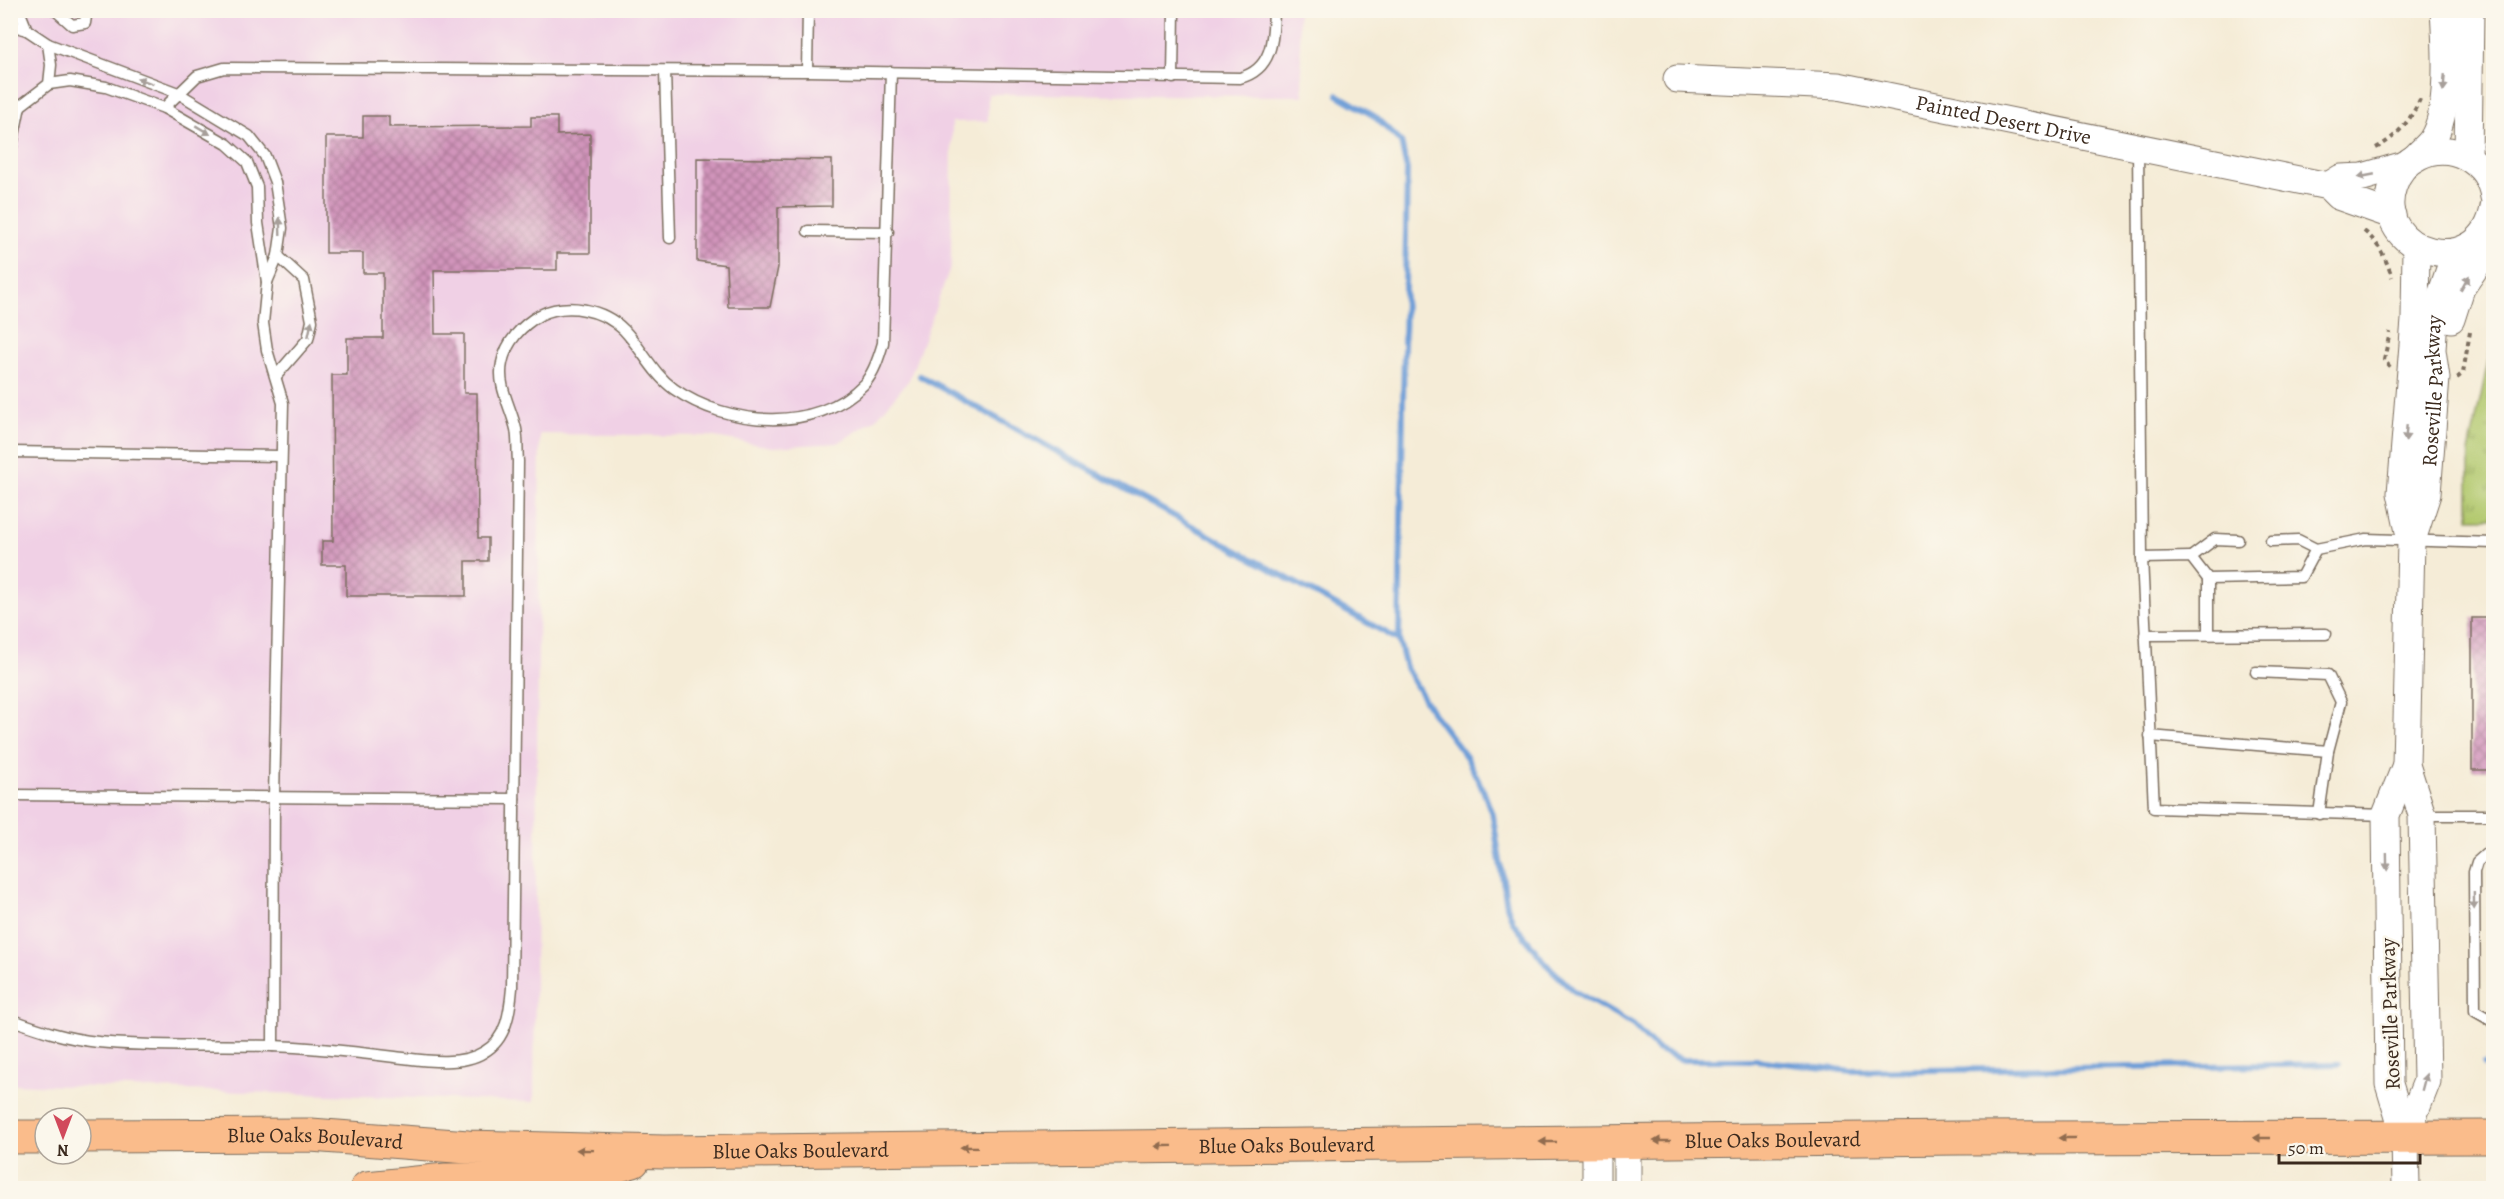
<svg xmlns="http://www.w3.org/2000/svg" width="2504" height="1199" viewBox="0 0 2504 1199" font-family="Alegreya,serif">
<defs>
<pattern id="grass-tufts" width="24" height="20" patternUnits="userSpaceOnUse" patternTransform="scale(1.5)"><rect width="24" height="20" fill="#b1c86c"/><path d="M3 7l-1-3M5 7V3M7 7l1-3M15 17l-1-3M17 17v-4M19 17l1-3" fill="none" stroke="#91a358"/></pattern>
<pattern id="building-cross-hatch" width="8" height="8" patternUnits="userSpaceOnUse" patternTransform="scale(1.5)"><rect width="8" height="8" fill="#d194bb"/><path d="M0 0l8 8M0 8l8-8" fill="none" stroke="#ab7997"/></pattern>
</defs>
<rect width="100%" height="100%" fill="#fbf7ec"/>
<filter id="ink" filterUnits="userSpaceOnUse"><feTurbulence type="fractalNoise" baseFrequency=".0167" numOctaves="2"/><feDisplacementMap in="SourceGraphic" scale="12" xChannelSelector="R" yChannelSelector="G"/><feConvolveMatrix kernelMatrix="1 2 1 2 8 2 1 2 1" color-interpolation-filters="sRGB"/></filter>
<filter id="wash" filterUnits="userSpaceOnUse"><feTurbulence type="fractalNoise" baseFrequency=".008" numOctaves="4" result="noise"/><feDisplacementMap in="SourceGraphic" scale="24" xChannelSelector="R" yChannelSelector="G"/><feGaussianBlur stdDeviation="1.35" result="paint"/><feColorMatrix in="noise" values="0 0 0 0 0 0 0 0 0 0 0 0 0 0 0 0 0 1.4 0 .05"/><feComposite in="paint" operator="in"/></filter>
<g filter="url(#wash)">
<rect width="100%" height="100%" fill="#f5ecd7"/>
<!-- built -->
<path fill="#f0d0e5" d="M11,11H1298L1303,96L988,94V121L952,122L951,265L909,380L876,419L838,443L772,447L709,436L540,434L534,1102L11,1084Z"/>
<!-- grass -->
<path fill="url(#grass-tufts)" stroke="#767945" stroke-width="1.5" d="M2493,338V518H2469V452Z"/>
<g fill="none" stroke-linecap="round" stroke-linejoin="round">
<!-- stream -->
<g stroke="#6e9ed7" stroke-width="6">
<path d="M1338,95L1374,116L1401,142L1407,170L1399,640L1406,668L1430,709L1467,758L1483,790L1493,817L1507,906L1513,922L1546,964L1574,991L1633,1025L1657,1049L1683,1060H1756L1851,1071L2339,1064"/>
<path d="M920,376L1399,640"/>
<path d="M2485,1064H2494"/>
</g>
</g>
<g id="blocks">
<!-- building -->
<g fill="url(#building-cross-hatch)">
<path d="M363,116H389V127L531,126V117H557V135L590,134V253H557V270H434L435,334H464V393H477L478,538H488V561H466V596H346V565H322V541H333L332,375H347V338H383V273H363V253H326V137H363Z"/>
<path d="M697,158L832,160V206L778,207V267L770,307H728L726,265L697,261Z"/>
<rect x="2472" y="618" width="21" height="152"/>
</g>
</g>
</g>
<g filter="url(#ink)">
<use href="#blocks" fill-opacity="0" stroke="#7c6e5f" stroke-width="1.5"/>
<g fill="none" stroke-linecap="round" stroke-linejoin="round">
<defs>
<g id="service">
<path d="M19,10L27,30"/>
<path d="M55,10L72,25L85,23L87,10"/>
<path d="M10,25L27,30L48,44L51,65L49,84L20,106L10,108"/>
<path d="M48,44L178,93L249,136L265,156L275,182L282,228L278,256L267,282"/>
<path d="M665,71L670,238"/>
<path d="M807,71L808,10"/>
<path d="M1173,78L1174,10"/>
<path d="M49,84L70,81L106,87L164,108L227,144L247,162L257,187L258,223L267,282L263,323L267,350L283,403L274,797L273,1046"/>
<path d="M164,108L197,76L224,68L807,71L1240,78C1273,69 1273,39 1274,10"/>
<path d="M2138,148L2142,558L2191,557L2208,579L2301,577L2316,549"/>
<path d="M10,155L20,106"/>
<path d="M808,231L888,232"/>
<path d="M276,376L308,339L312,321L304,280L278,256"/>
<path d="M10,452L280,456"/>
<path d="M2271,541L2298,540L2316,549L2366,539L2494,543"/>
<path d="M2191,557L2215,539L2238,540"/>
<path d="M2142,558L2154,808L2386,815"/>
<path d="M2208,579V634"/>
<path d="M2145,635L2326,634"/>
<path d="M2256,672L2328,675L2341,702L2328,751L2319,814"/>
<path d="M2150,736L2328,751"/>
<path d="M10,795L514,799"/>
<path d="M2422,815H2494"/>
<path d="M2494,854H2486L2477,862L2474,872L2475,1011L2494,1022"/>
<path d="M10,1019C40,1030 67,1039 98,1042C156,1048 214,1044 272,1046C313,1047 354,1052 395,1057C421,1060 461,1067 484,1052C507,1039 510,1011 512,988L518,461C517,451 518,439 516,429C511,407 497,386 502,363C506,342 522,325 540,315C567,302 603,309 624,330C642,349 653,374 674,389C727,426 816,434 864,384C874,373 879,357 883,343L891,72"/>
</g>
<g id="tertiary">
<path id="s1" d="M1677,79L1838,86L2328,186L2338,196L2392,215"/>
<path d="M2416,157C2421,151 2428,146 2432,140C2451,111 2446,44 2444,10"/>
<path d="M2468,157L2470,10"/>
<path d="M2328,186L2341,178L2363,177L2405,165"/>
<path d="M2494,197C2489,161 2451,140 2419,156C2406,162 2397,173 2393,186C2370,254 2482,284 2494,207"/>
<path d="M2451,319L2461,288L2492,243"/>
<path id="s2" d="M2412,540L2427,494L2436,378L2432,350L2434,316L2451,266L2468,247"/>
<path d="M2405,1137L2427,1081L2422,815L2406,765L2411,541L2401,493L2415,320L2416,247"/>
<path d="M1596,1188V1141"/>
<path d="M1627,1188V1141"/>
<path d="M2406,1188L2405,1137L2389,1084L2386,815L2406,765"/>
</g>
<g id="primary">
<path id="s3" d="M81,1136L311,1135L468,1147L664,1152L1959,1138L2494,1137"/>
<path d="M10,1137H45"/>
<path d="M367,1188L446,1180L573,1179L633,1161"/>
</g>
</defs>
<!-- service casing -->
<use href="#service" stroke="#7c6e5f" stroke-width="13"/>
<!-- tertiary casing -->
<use href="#tertiary" stroke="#7c6e5f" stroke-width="29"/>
<!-- primary casing -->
<use href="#primary" stroke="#7c6e5f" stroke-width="35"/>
<!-- path -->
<g stroke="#7c6e5f" stroke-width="4" stroke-dasharray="4.5 4.5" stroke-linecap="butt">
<path d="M2376,148C2397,137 2411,120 2420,99"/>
<path d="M2364,231C2379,243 2386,259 2392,277"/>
<path d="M2390,367L2384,360L2390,332"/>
<path d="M2457,378L2463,373L2470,332"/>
</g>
<!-- service -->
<use href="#service" stroke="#fff" stroke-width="10"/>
<!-- tertiary -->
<use href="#tertiary" stroke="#fff" stroke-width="27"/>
<!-- primary -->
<use href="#primary" stroke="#fabc8b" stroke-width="33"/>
</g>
<!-- one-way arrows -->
<defs><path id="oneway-solid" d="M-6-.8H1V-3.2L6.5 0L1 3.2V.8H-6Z" transform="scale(1.5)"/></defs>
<g fill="#a79f9a">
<use href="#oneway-solid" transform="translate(145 81) rotate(-159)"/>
<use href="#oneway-solid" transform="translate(2444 83) rotate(95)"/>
<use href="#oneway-solid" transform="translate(203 130) rotate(31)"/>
<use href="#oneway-solid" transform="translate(2366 176) rotate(169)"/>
<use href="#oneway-solid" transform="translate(280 226) rotate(-92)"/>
<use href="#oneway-solid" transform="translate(2465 283) rotate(-61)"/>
<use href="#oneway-solid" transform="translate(310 329) rotate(-78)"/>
<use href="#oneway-solid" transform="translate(2406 433) rotate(95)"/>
<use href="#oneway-solid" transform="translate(2387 862) rotate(89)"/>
<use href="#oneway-solid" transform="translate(2474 901) rotate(89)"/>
<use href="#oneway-solid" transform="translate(2424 1082) rotate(-75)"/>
</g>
<g fill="#916c4f">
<use href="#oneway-solid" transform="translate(2067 1138) rotate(-180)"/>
<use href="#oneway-solid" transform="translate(2262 1138) rotate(180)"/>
<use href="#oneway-solid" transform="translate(1662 1141) rotate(180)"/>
<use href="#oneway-solid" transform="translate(1548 1142) rotate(180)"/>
<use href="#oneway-solid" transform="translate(1164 1146) rotate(179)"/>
<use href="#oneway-solid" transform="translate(969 1147) rotate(179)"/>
<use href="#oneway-solid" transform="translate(585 1150) rotate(-179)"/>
</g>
</g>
<g text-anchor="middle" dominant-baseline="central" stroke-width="5" stroke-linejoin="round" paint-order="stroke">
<!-- street labels -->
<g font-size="21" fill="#3b2a1e" stroke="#fbf7ec">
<text stroke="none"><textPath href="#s1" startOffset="330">Painted Desert Drive</textPath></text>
<text stroke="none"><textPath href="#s2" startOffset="152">Roseville Parkway</textPath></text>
<text transform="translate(2390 1014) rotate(-92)">Roseville Parkway</text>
<text stroke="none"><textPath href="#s3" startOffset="234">Blue Oaks Boulevard</textPath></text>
<text stroke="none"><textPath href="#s3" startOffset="1692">Blue Oaks Boulevard</textPath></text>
<text stroke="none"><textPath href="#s3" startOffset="1206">Blue Oaks Boulevard</textPath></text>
<text stroke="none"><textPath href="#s3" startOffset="720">Blue Oaks Boulevard</textPath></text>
</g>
</g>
<!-- margin -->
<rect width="2504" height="1199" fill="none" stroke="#fbf7ec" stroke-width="36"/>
<!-- north arrow -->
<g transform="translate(63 1136) rotate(180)"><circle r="28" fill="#fbf7ec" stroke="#aea59a" stroke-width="1.5"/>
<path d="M0-4.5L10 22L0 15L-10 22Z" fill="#d1495b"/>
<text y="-9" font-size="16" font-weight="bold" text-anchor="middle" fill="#3b2a1e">N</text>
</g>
<!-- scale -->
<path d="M2279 1154v9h141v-9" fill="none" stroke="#3b2a1e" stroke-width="3"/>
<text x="2288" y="1154" font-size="18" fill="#3b2a1e" stroke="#fbf7ec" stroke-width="4.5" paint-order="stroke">50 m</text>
</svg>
